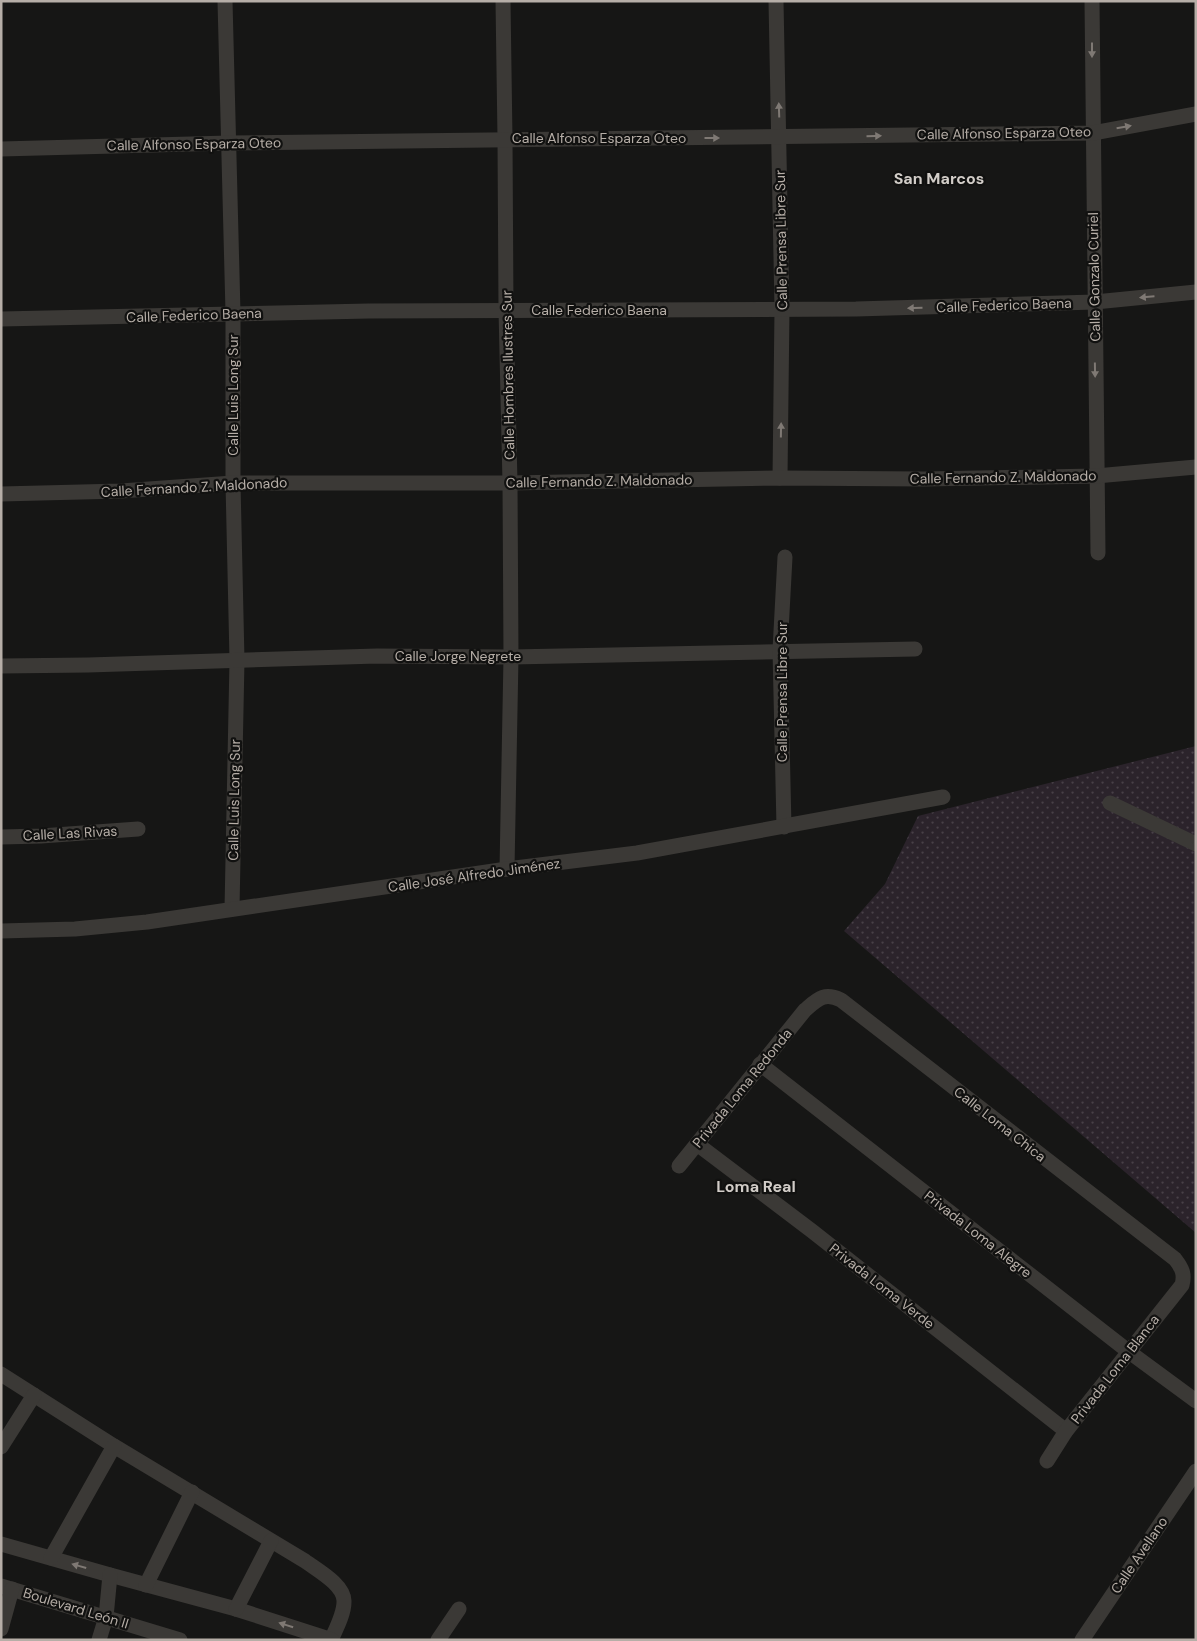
<svg xmlns="http://www.w3.org/2000/svg" width="1197" height="1641" viewBox="0 0 1197 1641" font-family="'DM Sans',sans-serif">
<defs>
<pattern id="grass-dots" width="8" height="8" patternUnits="userSpaceOnUse" patternTransform="scale(1.25)"><rect width="8" height="8" fill="#2b232b"/><path d="M2 2h.1M6 6h.1" fill="none" stroke="#484047" stroke-width="1.8" stroke-linecap="round"/></pattern>
</defs>
<rect width="100%" height="100%" fill="#161615"/>
<!-- grass -->
<path fill="url(#grass-dots)" d="M1196,746V1233L844,931L885,884L918,816Z"/>
<g fill="none" stroke-linecap="round" stroke-linejoin="round">
<!-- street -->
<g stroke="#3b3936" stroke-width="15">
<path d="M225,1L233,313V483L237,660L232,909"/>
<path d="M503,1L505,139L506,310L510,483L511,657L507,869"/>
<path d="M776,1L782,309L780,478"/>
<path d="M1092,1L1098,553"/>
<path d="M1,149L229,143L1093,133L1196,114"/>
<path d="M1,319L369,311L856,309L1095,302L1196,292"/>
<path d="M1,494L121,491L233,483H510L780,478L924,479L1096,476L1196,467"/>
<path d="M1,666L88,665L377,656L511,657L915,649"/>
<path d="M1110,803L1196,844"/>
<path d="M784,827L780,650L785,557"/>
<path d="M1,837L41,836L138,829"/>
<path d="M1,931L75,929L147,922L507,869L637,853L943,797"/>
<path d="M760,1064L1128,1351L1196,1401"/>
<path d="M697,1144L812,1231L1066,1431"/>
<path d="M679,1166L805,1010C818,999 824,992 841,1000L1175,1259C1182,1268 1185,1274 1182,1285L1066,1431L1047,1461"/>
<path d="M1,1374L114,1446L305,1561C317,1570 345,1585 344,1602C344,1614 336,1629 331,1640"/>
<path d="M1,1447L34,1395"/>
<path d="M1,1544L110,1575L236,1609L332,1640"/>
<path d="M51,1558L114,1446"/>
<path d="M146,1585L192,1492"/>
<path d="M1,1586L180,1640"/>
<path d="M236,1609L271,1541"/>
<path d="M1,1629L12,1589"/>
<path d="M99,1640L106,1617L110,1575"/>
<path d="M438,1640L459,1609"/>
<path d="M1082,1640L1196,1471"/>
</g>
</g>
<!-- one-way arrows -->
<defs><path id="oneway-solid" d="M-6-.8H1V-3.2L6.5 0L1 3.2V.8H-6Z" transform="scale(1.25)"/></defs>
<g fill="#7f7974">
<use href="#oneway-solid" transform="translate(1092 50) rotate(90)"/>
<use href="#oneway-solid" transform="translate(779 110) rotate(-92)"/>
<use href="#oneway-solid" transform="translate(1124 127) rotate(-10)"/>
<use href="#oneway-solid" transform="translate(874 136) rotate(-1)"/>
<use href="#oneway-solid" transform="translate(712 138)"/>
<use href="#oneway-solid" transform="translate(1147 297) rotate(175)"/>
<use href="#oneway-solid" transform="translate(915 308) rotate(178)"/>
<use href="#oneway-solid" transform="translate(1095 370) rotate(89)"/>
<use href="#oneway-solid" transform="translate(781 430) rotate(-89)"/>
<use href="#oneway-solid" transform="translate(79 1566) rotate(-164)"/>
<use href="#oneway-solid" transform="translate(286 1625) rotate(-162)"/>
</g>
<g text-anchor="middle" dominant-baseline="central" stroke-width="4.5" stroke-linejoin="round" paint-order="stroke">
<!-- street labels -->
<g font-size="14" fill="#b6aea7" stroke="#111110">
<text transform="translate(1004 133) rotate(-1)">Calle Alfonso Esparza Oteo</text>
<text x="599" y="138">Calle Alfonso Esparza Oteo</text>
<text transform="translate(194 144) rotate(-1)">Calle Alfonso Esparza Oteo</text>
<text transform="translate(781 240) rotate(-91)">Calle Prensa Libre Sur</text>
<text transform="translate(1094 277) rotate(-91)">Calle Gonzalo Curiel</text>
<text transform="translate(1004 305) rotate(-2)">Calle Federico Baena</text>
<text x="599" y="310">Calle Federico Baena</text>
<text transform="translate(194 315) rotate(-2)">Calle Federico Baena</text>
<text transform="translate(508 375) rotate(-91)">Calle Hombres Ilustres Sur</text>
<text transform="translate(233 395) rotate(-90)">Calle Luis Long Sur</text>
<text transform="translate(1003 477) rotate(-1)">Calle Fernando Z. Maldonado</text>
<text transform="translate(599 481) rotate(-1)">Calle Fernando Z. Maldonado</text>
<text transform="translate(194 487) rotate(-3)">Calle Fernando Z. Maldonado</text>
<text x="458" y="656">Calle Jorge Negrete</text>
<text transform="translate(782 692) rotate(-90)">Calle Prensa Libre Sur</text>
<text transform="translate(234 800) rotate(-89)">Calle Luis Long Sur</text>
<text transform="translate(70 833) rotate(-3)">Calle Las Rivas</text>
<text transform="translate(474 875) rotate(-8)">Calle José Alfredo Jiménez</text>
<text transform="translate(742 1088) rotate(-51)">Privada Loma Redonda</text>
<text transform="translate(1000 1124) rotate(38)">Calle Loma Chica</text>
<text transform="translate(978 1234) rotate(38)">Privada Loma Alegre</text>
<text transform="translate(882 1286) rotate(38)">Privada Loma Verde</text>
<text transform="translate(1115 1369) rotate(-52)">Privada Loma Blanca</text>
<text transform="translate(1139 1555) rotate(-56)">Calle Avellano</text>
<text transform="translate(76 1608) rotate(17)">Boulevard León II</text>
</g>
<!-- quarter labels -->
<g font-size="16" font-weight="bold" fill="#d2cdc8" stroke="#111110">
<text x="939" y="178">San Marcos</text>
<text x="756" y="1186">Loma Real</text>
</g>
</g>
<!-- border -->
<rect width="1197" height="1641" fill="none" stroke="#b6aea7" stroke-width="5"/>
</svg>
